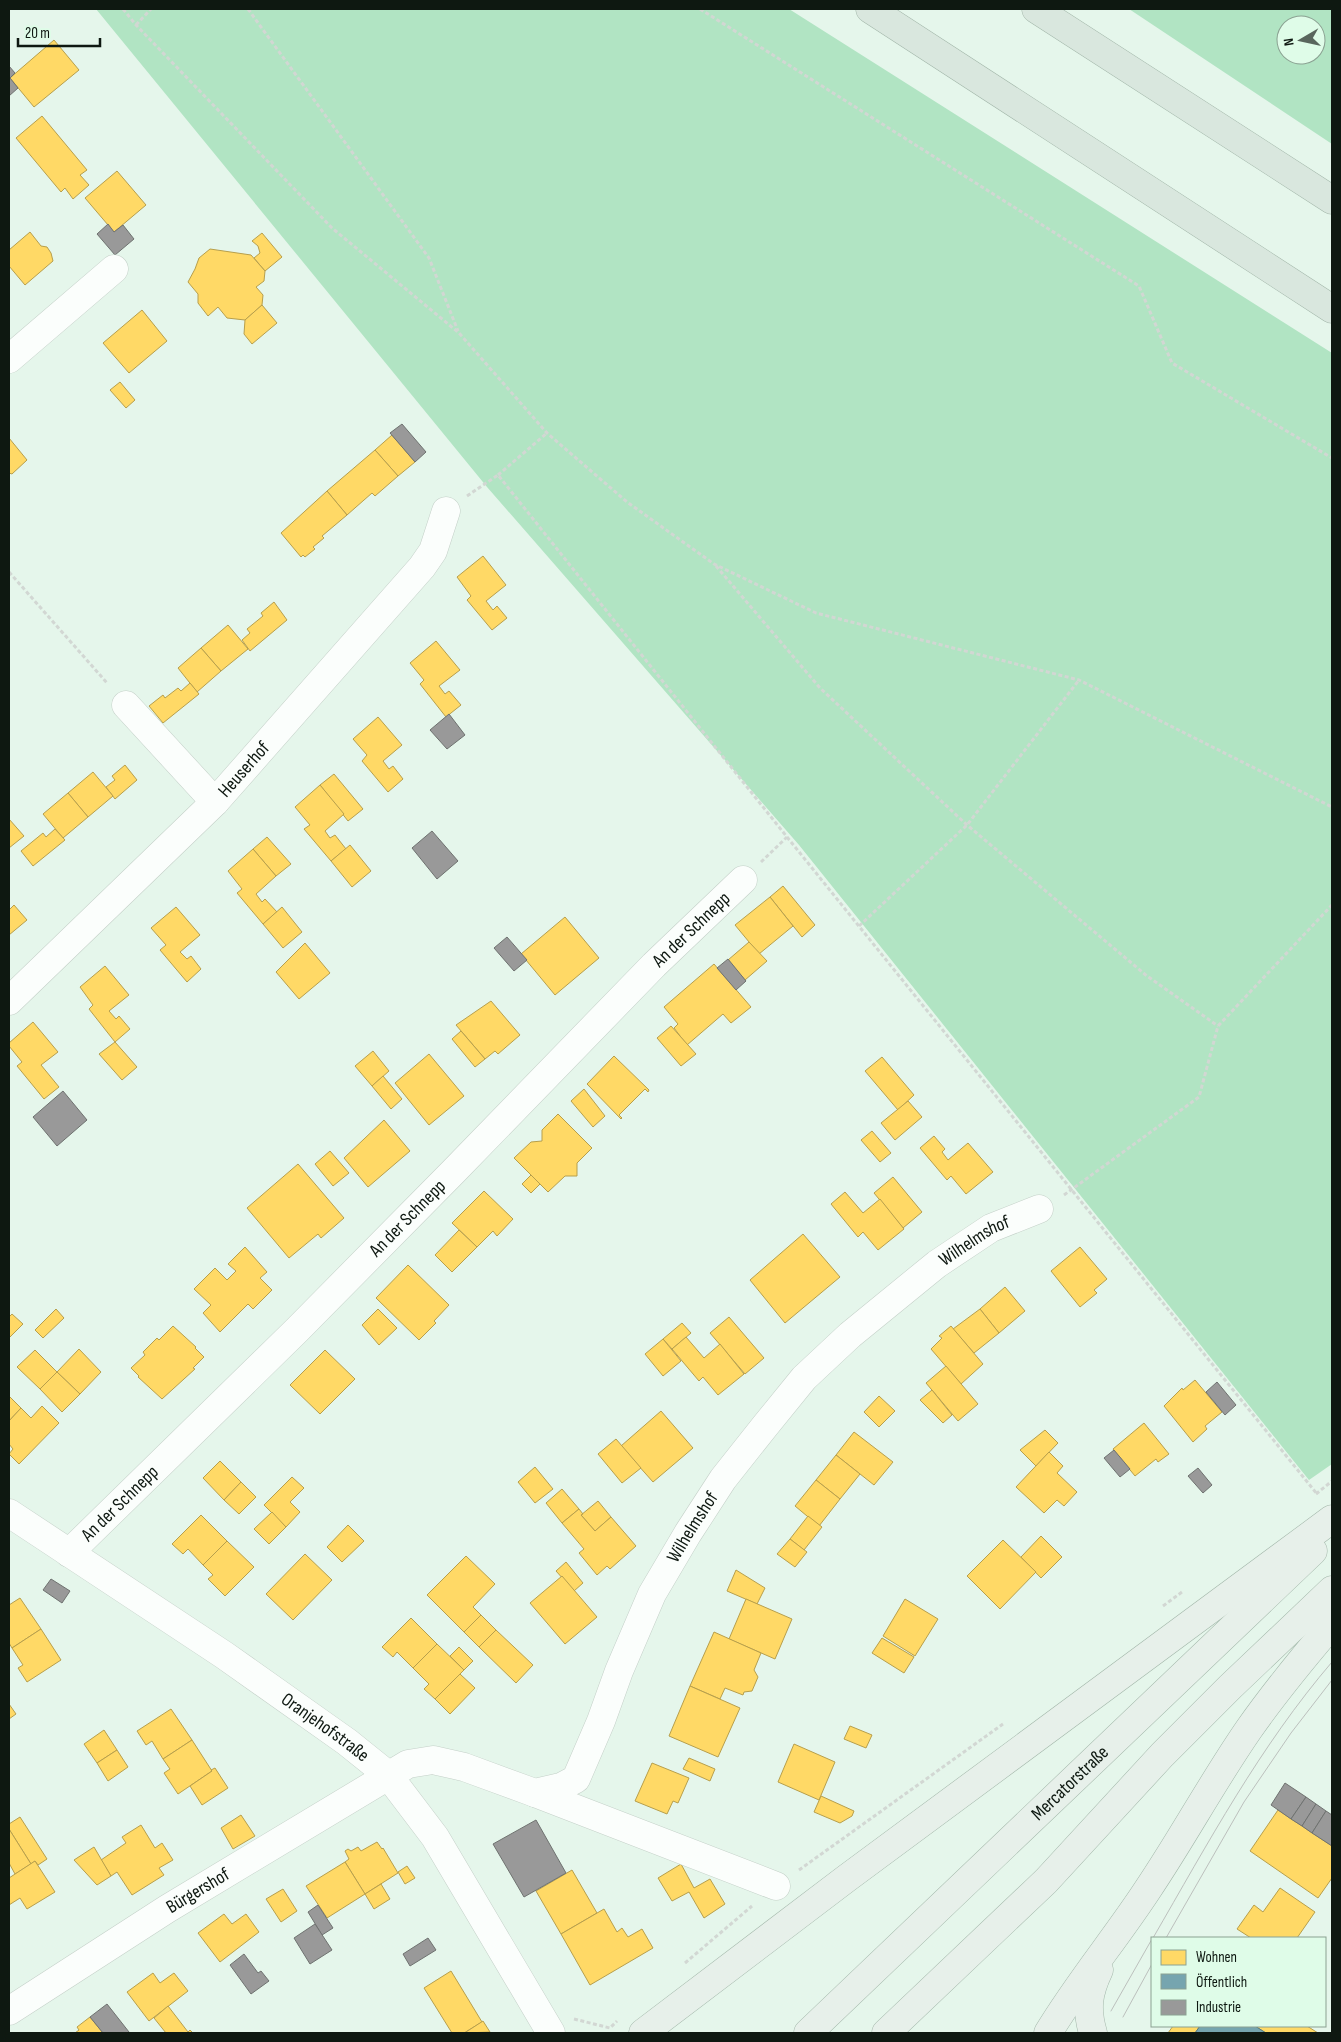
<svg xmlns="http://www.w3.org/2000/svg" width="1341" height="2042" viewBox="0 0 1341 2042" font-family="'Sofia Sans Condensed',sans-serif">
<rect width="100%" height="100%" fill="#e5f6eb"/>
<!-- forest -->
<g fill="#b1e4c3" fill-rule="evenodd">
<path d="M96,9H789L1332,353V1464L1309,1480L799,845L487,487Z"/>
<path d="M1129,9H1332V144ZM1286,25H1316V55H1286Z"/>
</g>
<!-- homes -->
<g fill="#ffd966" stroke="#b79f4c">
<path d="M54,40L79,70L34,107L10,78Z"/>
<path d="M42,116L87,170L80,175L89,185L73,199L65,188L61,192L16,138Z"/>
<path d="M117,171L146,205L114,232L85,198Z"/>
<path d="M30,232L41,246L47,247L51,253L53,261L25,285L9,266V250Z"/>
<path d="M262,233L282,257L265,271L254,258L260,253L258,246L252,241Z"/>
<path d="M210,249L251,255L265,271L264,281L256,287L263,295L262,305L245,320L227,318L218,307L208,316L198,303V294L188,282L195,269L199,258Z"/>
<path d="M262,305L277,323L252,344L244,334L245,320Z"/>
<path d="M142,310L167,341L129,373L103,343Z"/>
<path d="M120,382L135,400L126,408L110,390Z"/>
<path d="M392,435L415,462L398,476L375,450Z"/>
<path d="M9,438L27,460L12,474L9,473Z"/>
<path d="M375,450L398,476L375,496L372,493L347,515L327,491Z"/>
<path d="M327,491L347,515L322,536L324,538L313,547L315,549L305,557L303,555L301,557L281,533Z"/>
<path d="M483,556L506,585L486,601L493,610L497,606L507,618L492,630L467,600L471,596L457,577Z"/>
<path d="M274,602L287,620L250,651L242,640L250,633L247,629L263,616L261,613Z"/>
<path d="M228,625L248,649L221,671L201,648Z"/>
<path d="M436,641L460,670L439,686L445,694L449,691L461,705L446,717L420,684L424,680L410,663Z"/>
<path d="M201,648L221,671L197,692L178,668Z"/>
<path d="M190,683L199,694L163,723L149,706L163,695L165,698L178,688L181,691Z"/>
<path d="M378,717L402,745L383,761L389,769L393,766L403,779L388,792L362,761L367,755L353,739Z"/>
<path d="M125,765L137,780L115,799L106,787L115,780L112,776Z"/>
<path d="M93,772L113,796L88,817L68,793Z"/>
<path d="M334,774L363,809L348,821L320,785Z"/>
<path d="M320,785L344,814L325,831L330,838L335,835L346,849L331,861L304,829L310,825L295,807Z"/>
<path d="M68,793L88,817L63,838L43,814Z"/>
<path d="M9,819L24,836L9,848Z"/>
<path d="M55,829L65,840L33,866L21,851L43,833L46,837Z"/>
<path d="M267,837L291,864L276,876L253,849Z"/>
<path d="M350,845L371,871L352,887L331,861Z"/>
<path d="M253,849L276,876L256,894L262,902L265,899L277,912L263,924L237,893L242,889L228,871Z"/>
<path d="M783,886L815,925L802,937L770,897Z"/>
<path d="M770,897L793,926L759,954L735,925Z"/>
<path d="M14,905L27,920L9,935V910Z"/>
<path d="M176,907L200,935L180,952L187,959L191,956L201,969L187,982L160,950L166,945L151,928Z"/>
<path d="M282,907L302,932L283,948L263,924Z"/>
<path d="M565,917L599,958L555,995L521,954Z"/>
<path d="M749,942L767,961L745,980L728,960Z"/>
<path d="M305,943L330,973L299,999L276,972Z"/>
<path d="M714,964L751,1007L731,1023L723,1014L687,1045L674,1028L678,1024L664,1007Z"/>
<path d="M105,966L129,995L109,1011L116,1019L119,1016L130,1029L115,1042L89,1009L93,1005L80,987Z"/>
<path d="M491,1001L520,1035L498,1054L495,1051L485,1059L456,1025Z"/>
<path d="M33,1022L58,1052L41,1065L59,1087L44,1099L17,1066L22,1062L9,1046V1043Z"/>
<path d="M671,1026L696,1054L681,1066L657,1038Z"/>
<path d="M461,1031L485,1059L475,1067L452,1039Z"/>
<path d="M115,1042L137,1067L122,1080L99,1054Z"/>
<path d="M373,1051L389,1071L372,1086L355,1066Z"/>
<path d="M429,1054L464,1096L429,1125L395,1083Z"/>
<path d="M614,1056L649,1090L648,1092L645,1089L619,1115L622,1118L621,1119L587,1084Z"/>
<path d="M882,1057L914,1095L898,1110L865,1071Z"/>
<path d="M383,1076L402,1099L391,1109L372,1086Z"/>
<path d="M584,1089L605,1116L593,1127L571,1101Z"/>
<path d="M908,1101L922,1117L895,1140L881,1123Z"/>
<path d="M558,1114L592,1148L577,1163V1176H565L548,1192L514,1158L531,1142L542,1141V1130Z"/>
<path d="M384,1120L410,1151L368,1187L344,1158Z"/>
<path d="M872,1131L891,1153L880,1162L861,1140Z"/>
<path d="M934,1136L945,1149L942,1152L948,1160L968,1143L993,1172L966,1194L951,1176L947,1180L920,1148Z"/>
<path d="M330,1151L349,1173L333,1186L315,1164Z"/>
<path d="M298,1164L344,1218L321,1238L318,1234L289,1258L247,1208Z"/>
<path d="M531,1175L540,1184L531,1193L522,1184Z"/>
<path d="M893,1177L922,1212L903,1228L874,1193Z"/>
<path d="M484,1191L513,1219L497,1236L493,1231L477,1247L452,1223Z"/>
<path d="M845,1192L863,1213L880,1199L904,1229L878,1250L863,1232L858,1237L831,1204Z"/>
<path d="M459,1230L477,1247L452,1272L435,1255Z"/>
<path d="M803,1234L840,1277L785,1323L750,1280Z"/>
<path d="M245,1247L267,1272L260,1278L272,1290L253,1309L248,1304L220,1332L203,1313L211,1305L194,1289L215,1268L227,1280L236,1271L228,1264Z"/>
<path d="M1080,1247L1107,1279L1094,1290L1097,1293L1080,1307L1051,1271Z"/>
<path d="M408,1265L449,1305L434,1321L436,1323L419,1340L376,1298Z"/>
<path d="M1005,1287L1025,1311L999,1333L980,1309Z"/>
<path d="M56,1309L64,1318L43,1338L35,1330Z"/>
<path d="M378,1309L397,1328L379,1345L362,1325Z"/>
<path d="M980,1309L999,1333L974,1353L953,1329Z"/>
<path d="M12,1314L23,1324L9,1338V1317Z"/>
<path d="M729,1317L764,1358L745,1374L710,1333Z"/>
<path d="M682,1323L691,1333L672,1349L663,1339Z"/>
<path d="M173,1326L196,1347L195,1348L204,1357L193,1368L195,1369L162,1399L138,1377L139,1376L131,1368L145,1355L143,1352L157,1338L159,1340Z"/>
<path d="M951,1326L983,1364L961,1384L931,1349L942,1338L939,1336Z"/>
<path d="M686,1337L704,1358L720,1344L744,1374L718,1395L703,1377L699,1381L672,1349Z"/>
<path d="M663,1339L681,1361L663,1376L645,1354Z"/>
<path d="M79,1349L101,1372L80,1394L57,1372Z"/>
<path d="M35,1350L57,1372L40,1389L17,1367Z"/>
<path d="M325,1350L355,1379L320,1414L290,1385Z"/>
<path d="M946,1366L978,1404L958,1421L926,1383Z"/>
<path d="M57,1372L80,1394L62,1412L40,1389Z"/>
<path d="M1195,1380L1222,1412L1205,1426L1207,1429L1193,1442L1164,1406L1182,1388L1183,1390Z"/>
<path d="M932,1390L952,1415L943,1423L920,1400Z"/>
<path d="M9,1396L21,1408L9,1421Z"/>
<path d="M879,1396L895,1411L879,1427L864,1412Z"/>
<path d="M42,1406L59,1423L19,1464L9,1454L13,1449L9,1444V1421L21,1408L31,1418Z"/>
<path d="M661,1411L693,1448L653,1482L621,1446Z"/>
<path d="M1144,1423L1169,1454L1158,1462L1156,1459L1135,1476L1113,1449Z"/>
<path d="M1045,1430L1058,1443L1036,1466L1020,1450Z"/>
<path d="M854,1432L893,1462L874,1485L836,1455Z"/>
<path d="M616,1439L641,1468L622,1483L598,1454Z"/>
<path d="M1049,1452L1063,1466L1057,1473L1077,1492L1064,1506L1057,1500L1044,1513L1016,1487Z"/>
<path d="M836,1455L860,1474L840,1499L816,1480Z"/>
<path d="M220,1461L241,1482L224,1500L203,1478Z"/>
<path d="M535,1467L553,1489L535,1503L518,1482Z"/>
<path d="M292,1477L304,1488L290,1502L300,1512L286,1527L264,1505Z"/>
<path d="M816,1480L840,1499L819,1526L795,1506Z"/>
<path d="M241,1482L256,1497L239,1514L224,1500Z"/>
<path d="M562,1489L579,1509L562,1523L546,1503Z"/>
<path d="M598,1501L611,1517L595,1531L581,1515Z"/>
<path d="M579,1509L583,1514L581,1515L595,1531L611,1517L636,1546L610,1569L607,1566L597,1575L579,1553L584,1549L562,1523Z"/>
<path d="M272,1512L286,1527L269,1544L254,1529Z"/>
<path d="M201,1515L227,1541L203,1565L188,1549L183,1554L172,1544Z"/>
<path d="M808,1516L822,1527L804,1550L790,1539Z"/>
<path d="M348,1525L364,1541L342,1562L327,1547Z"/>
<path d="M1041,1536L1062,1557L1041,1578L1021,1557Z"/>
<path d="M790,1539L807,1552L795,1567L777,1554Z"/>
<path d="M1003,1540L1036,1572L1000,1609L967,1576Z"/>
<path d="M227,1541L254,1567L225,1596L208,1579L213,1575L203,1565Z"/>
<path d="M305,1554L332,1580L293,1620L266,1594Z"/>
<path d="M466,1556L495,1584L473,1607L481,1615L464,1632L427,1595Z"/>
<path d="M566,1562L583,1583L574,1591L556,1571Z"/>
<path d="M736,1570L765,1588L757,1604L727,1591Z"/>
<path d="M562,1576L597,1617L565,1644L530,1603Z"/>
<path d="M20,1598L41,1629L12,1648L9,1643V1605Z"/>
<path d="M746,1599L792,1619L775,1659L729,1639Z"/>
<path d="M905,1599L938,1619L915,1656L883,1636Z"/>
<path d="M481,1615L496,1630L479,1647L464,1632Z"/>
<path d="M411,1618L437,1644L413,1668L397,1652L393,1657L382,1647Z"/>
<path d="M41,1629L61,1660L27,1682L18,1668L23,1665L12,1648Z"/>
<path d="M496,1630L533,1665L516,1683L479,1647Z"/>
<path d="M714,1632L761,1653L754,1670L758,1677L752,1691L744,1692L743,1695L725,1688L720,1699L690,1686Z"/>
<path d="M882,1638L914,1657L904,1673L872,1653Z"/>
<path d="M437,1644L464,1670L435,1699L424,1689L429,1684L413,1668Z"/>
<path d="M459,1647L473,1661L464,1670L450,1656Z"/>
<path d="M460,1674L475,1688L450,1714L435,1699Z"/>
<path d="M690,1686L740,1708L718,1757L669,1736Z"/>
<path d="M9,1704L16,1714L9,1719Z"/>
<path d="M171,1709L192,1740L163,1759L152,1741L146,1745L137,1731Z"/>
<path d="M850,1726L872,1735L866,1748L844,1739Z"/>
<path d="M104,1730L117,1750L97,1763L84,1744Z"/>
<path d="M192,1740L212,1771L178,1794L164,1773L170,1769L163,1759Z"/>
<path d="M794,1744L835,1762L819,1800L778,1782Z"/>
<path d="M117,1750L128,1767L108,1781L97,1763Z"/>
<path d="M689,1758L715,1769L710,1781L683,1769Z"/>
<path d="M652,1763L689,1778L678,1803L673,1801L667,1814L635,1801Z"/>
<path d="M215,1768L228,1788L202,1805L190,1786L212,1771L211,1770Z"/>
<path d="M821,1796L854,1811L852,1816L840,1823L814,1812Z"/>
<path d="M1278,1810L1332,1846V1878L1318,1898L1250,1851Z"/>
<path d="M241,1815L255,1836L233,1849L221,1828Z"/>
<path d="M20,1817L47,1859L38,1865L35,1861L31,1864L9,1829V1824Z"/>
<path d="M141,1825L155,1848L162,1843L173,1860L159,1868L164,1875L132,1895L117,1872L111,1876L101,1860L126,1843L122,1837Z"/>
<path d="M9,1829L31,1864L15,1874L9,1863Z"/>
<path d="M377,1842L382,1849L383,1848L398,1873L365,1894L345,1862L349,1859L345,1851L348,1849L351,1851L358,1847L361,1851Z"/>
<path d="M94,1847L111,1876L97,1885L74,1860Z"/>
<path d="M35,1861L55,1892L27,1909L20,1898L9,1905V1878Z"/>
<path d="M345,1862L365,1894L327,1918L306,1886Z"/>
<path d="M681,1864L694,1888L710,1879L725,1904L704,1918L689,1892L672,1901L658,1878Z"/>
<path d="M407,1866L415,1878L405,1884L398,1872Z"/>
<path d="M572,1870L597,1913L561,1934L536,1891Z"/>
<path d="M381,1884L390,1899L374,1909L365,1894Z"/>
<path d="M1280,1888L1315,1912L1297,1938H1251L1237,1929L1254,1905L1263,1912Z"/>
<path d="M283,1889L297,1911L281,1922L266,1899Z"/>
<path d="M604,1909L617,1932L622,1928L628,1937L642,1929L653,1948L590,1985L561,1934Z"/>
<path d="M224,1914L232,1924L246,1914L259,1932L220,1962L198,1933Z"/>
<path d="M451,1971L482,2022L464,2033H452L424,1988Z"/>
<path d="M153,1973L160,1983L174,1973L188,1991L149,2021L127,1992Z"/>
<path d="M168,2006L188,2032L190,2030L193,2033H166L154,2018Z"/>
<path d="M90,2017L103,2033H75L79,2030L77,2027Z"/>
<path d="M483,2021L490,2032L466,2033V2032Z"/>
<path d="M1173,2026H1200L1195,2033H1168Z"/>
<path d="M1255,2026H1307L1318,2033H1266Z"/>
</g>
<!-- public -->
<path fill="#76a5af" stroke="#577b80" d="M1200,2026H1255L1266,2033H1195Z"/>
<!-- industry -->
<g fill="#999" stroke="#6f7270">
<path d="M9,66L15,73L10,78L18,88L9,96Z"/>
<path d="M108,224L114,232L123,225L134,239L115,255L97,234Z"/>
<path d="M402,424L426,452L415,462L390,433Z"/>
<path d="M449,714L465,735L447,749L430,730Z"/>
<path d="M432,831L458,861L437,879L412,848Z"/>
<path d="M507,937L527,960L514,971L494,948Z"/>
<path d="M728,959L746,981L736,990L717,968Z"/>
<path d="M63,1091L87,1120L57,1146L33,1117Z"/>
<path d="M1217,1382L1236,1405L1225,1415L1206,1392Z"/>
<path d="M1114,1450L1130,1469L1120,1477L1104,1458Z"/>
<path d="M1198,1468L1212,1485L1203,1493L1188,1476Z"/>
<path d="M51,1579L70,1591L62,1603L43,1590Z"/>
<path d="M1285,1783L1306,1797L1291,1819L1271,1805Z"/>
<path d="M1306,1797L1316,1804L1302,1826L1291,1819Z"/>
<path d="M1316,1804L1326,1811L1312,1833L1302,1826Z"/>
<path d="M1326,1811L1332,1815V1846L1312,1833Z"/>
<path d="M536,1820L566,1873L524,1897L493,1844Z"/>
<path d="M318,1905L333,1928L322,1935L308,1912Z"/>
<path d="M315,1924L332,1950L310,1964L294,1938Z"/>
<path d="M428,1938L436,1950L410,1966L403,1954Z"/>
<path d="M244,1954L258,1973L261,1971L269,1981L251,1994L230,1965Z"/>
<path d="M107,2004L129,2032L127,2033H103L90,2017Z"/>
</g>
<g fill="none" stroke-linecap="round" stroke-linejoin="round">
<defs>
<g id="minor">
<path d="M9,359L114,269"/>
<path d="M126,705L215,802"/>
<path id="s1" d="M9,1001L215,802L422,567L433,551L446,511"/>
<path id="s2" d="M9,1513L224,1655L347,1742L388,1775L435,1837L551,2033"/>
<path id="s3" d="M69,1553L297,1330L453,1172L654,965L743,880"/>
<path d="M535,1793L776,1886"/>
<path id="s4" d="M9,2011L167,1909L408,1764L433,1760L464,1767L535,1793L561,1787L576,1779L601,1721L619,1671L652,1594L688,1533L723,1479L765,1426L804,1378L850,1335L937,1264L991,1228L1039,1209"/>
</g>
<g id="major">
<path d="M643,2033L847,1878L1332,1519"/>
<path id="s5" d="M808,2033L1313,1551"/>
<path d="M886,2033L1046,1881L1162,1755L1230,1687L1332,1590"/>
<path d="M1048,2033C1078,1983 1116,1938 1148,1889C1183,1837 1213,1781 1249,1729C1275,1692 1303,1658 1332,1624"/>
<path d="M1093,2033C1086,2009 1088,1993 1099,1970"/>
</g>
<g id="highway">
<path d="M870,9L1332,309"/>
<path d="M1036,9L1332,200"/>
</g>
</defs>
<!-- minor casing -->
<use href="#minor" stroke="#c4d0c8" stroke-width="29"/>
<!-- major casing -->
<use href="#major" stroke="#a2b6a9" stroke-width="29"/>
<!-- highway casing -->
<use href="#highway" stroke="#a2b6a9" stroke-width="29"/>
<!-- path -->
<g stroke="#d2d7d3" stroke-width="3" stroke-dasharray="4 2.5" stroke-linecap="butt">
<path d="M123,9L136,25L332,228L459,333L547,433L627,502L714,564L816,613L1079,680L1332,807"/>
<path d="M248,9L429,258L458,331"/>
<path d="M700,9L1139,286L1172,363L1332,458"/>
<path d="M136,25L151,9"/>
<path d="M498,475L547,433"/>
<path d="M467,496L498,475L787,837L1317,1494"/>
<path d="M716,566L820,688L967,825L1147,976L1218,1026"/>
<path d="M9,572L108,684"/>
<path d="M761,862L787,837"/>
<path d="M859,926L967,825L1079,680"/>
<path d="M1064,1195L1199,1097L1218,1026L1332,905"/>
<path d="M1316,1494L1332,1481"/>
<path d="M1163,1606L1182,1592"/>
<path d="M799,1870L1003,1724"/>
<path d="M685,1963L752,1906"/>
<path d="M574,2019L610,2028L617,2021"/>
</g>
<!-- minor -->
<use href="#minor" stroke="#fbfefc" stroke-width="28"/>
<!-- major -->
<use href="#major" stroke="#e7f0ea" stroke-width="28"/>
<!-- highway -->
<use href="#highway" stroke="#d9e7de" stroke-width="28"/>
<!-- tram -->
<g stroke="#bcc0bd" stroke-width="1">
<path d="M1153,1938C1208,1843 1260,1746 1332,1662"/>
<path d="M1166,1938L1244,1802L1291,1733L1332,1680"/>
<path d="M1111,2011L1152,1939"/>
<path d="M1123,2017L1152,1964"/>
</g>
</g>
<g text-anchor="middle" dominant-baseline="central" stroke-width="5" stroke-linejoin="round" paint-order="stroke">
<!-- street labels -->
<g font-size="19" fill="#0e1811" stroke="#dffce8">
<text stroke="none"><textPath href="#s1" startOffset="330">Heuserhof</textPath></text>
<text stroke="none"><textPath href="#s3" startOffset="881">An der Schnepp</textPath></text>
<text stroke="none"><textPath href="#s3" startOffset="476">An der Schnepp</textPath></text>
<text stroke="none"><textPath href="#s4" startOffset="1330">Wilhelmshof</textPath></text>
<text stroke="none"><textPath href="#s3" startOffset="71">An der Schnepp</textPath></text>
<text stroke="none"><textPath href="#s4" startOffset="924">Wilhelmshof</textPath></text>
<text stroke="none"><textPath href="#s2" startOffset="382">Oranjehofstraße</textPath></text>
<text stroke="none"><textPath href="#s5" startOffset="362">Mercatorstraße</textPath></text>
<text stroke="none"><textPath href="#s4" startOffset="224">Bürgershof</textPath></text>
</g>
</g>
<!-- border -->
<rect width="1341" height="2042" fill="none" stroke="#0e1811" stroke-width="20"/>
<!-- legend -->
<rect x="1151" y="1937" width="175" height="90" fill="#dffce8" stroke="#8ba192"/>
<rect x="1161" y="1950" width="25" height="15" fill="#ffd966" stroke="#8ba192"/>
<text x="1196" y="1962" font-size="15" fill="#0e1811">Wohnen</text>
<rect x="1161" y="1974" width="25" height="15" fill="#76a5af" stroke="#8ba192"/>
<text x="1196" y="1987" font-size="15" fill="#0e1811">Öffentlich</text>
<rect x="1161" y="2000" width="25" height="15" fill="#999999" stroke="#8ba192"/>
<text x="1196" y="2012" font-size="15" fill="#0e1811">Industrie</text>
<!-- north arrow -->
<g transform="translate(1301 40) rotate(261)"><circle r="24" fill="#dffce8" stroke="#8ba192"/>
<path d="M0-4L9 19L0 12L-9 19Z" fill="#59665d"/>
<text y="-8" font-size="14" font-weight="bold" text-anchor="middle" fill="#0e1811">N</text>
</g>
<!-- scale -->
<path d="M18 38v8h82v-8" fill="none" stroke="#0e1811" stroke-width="2.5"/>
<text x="25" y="38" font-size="15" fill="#0e1811" stroke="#dffce8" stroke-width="4" paint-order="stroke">20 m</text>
</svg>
